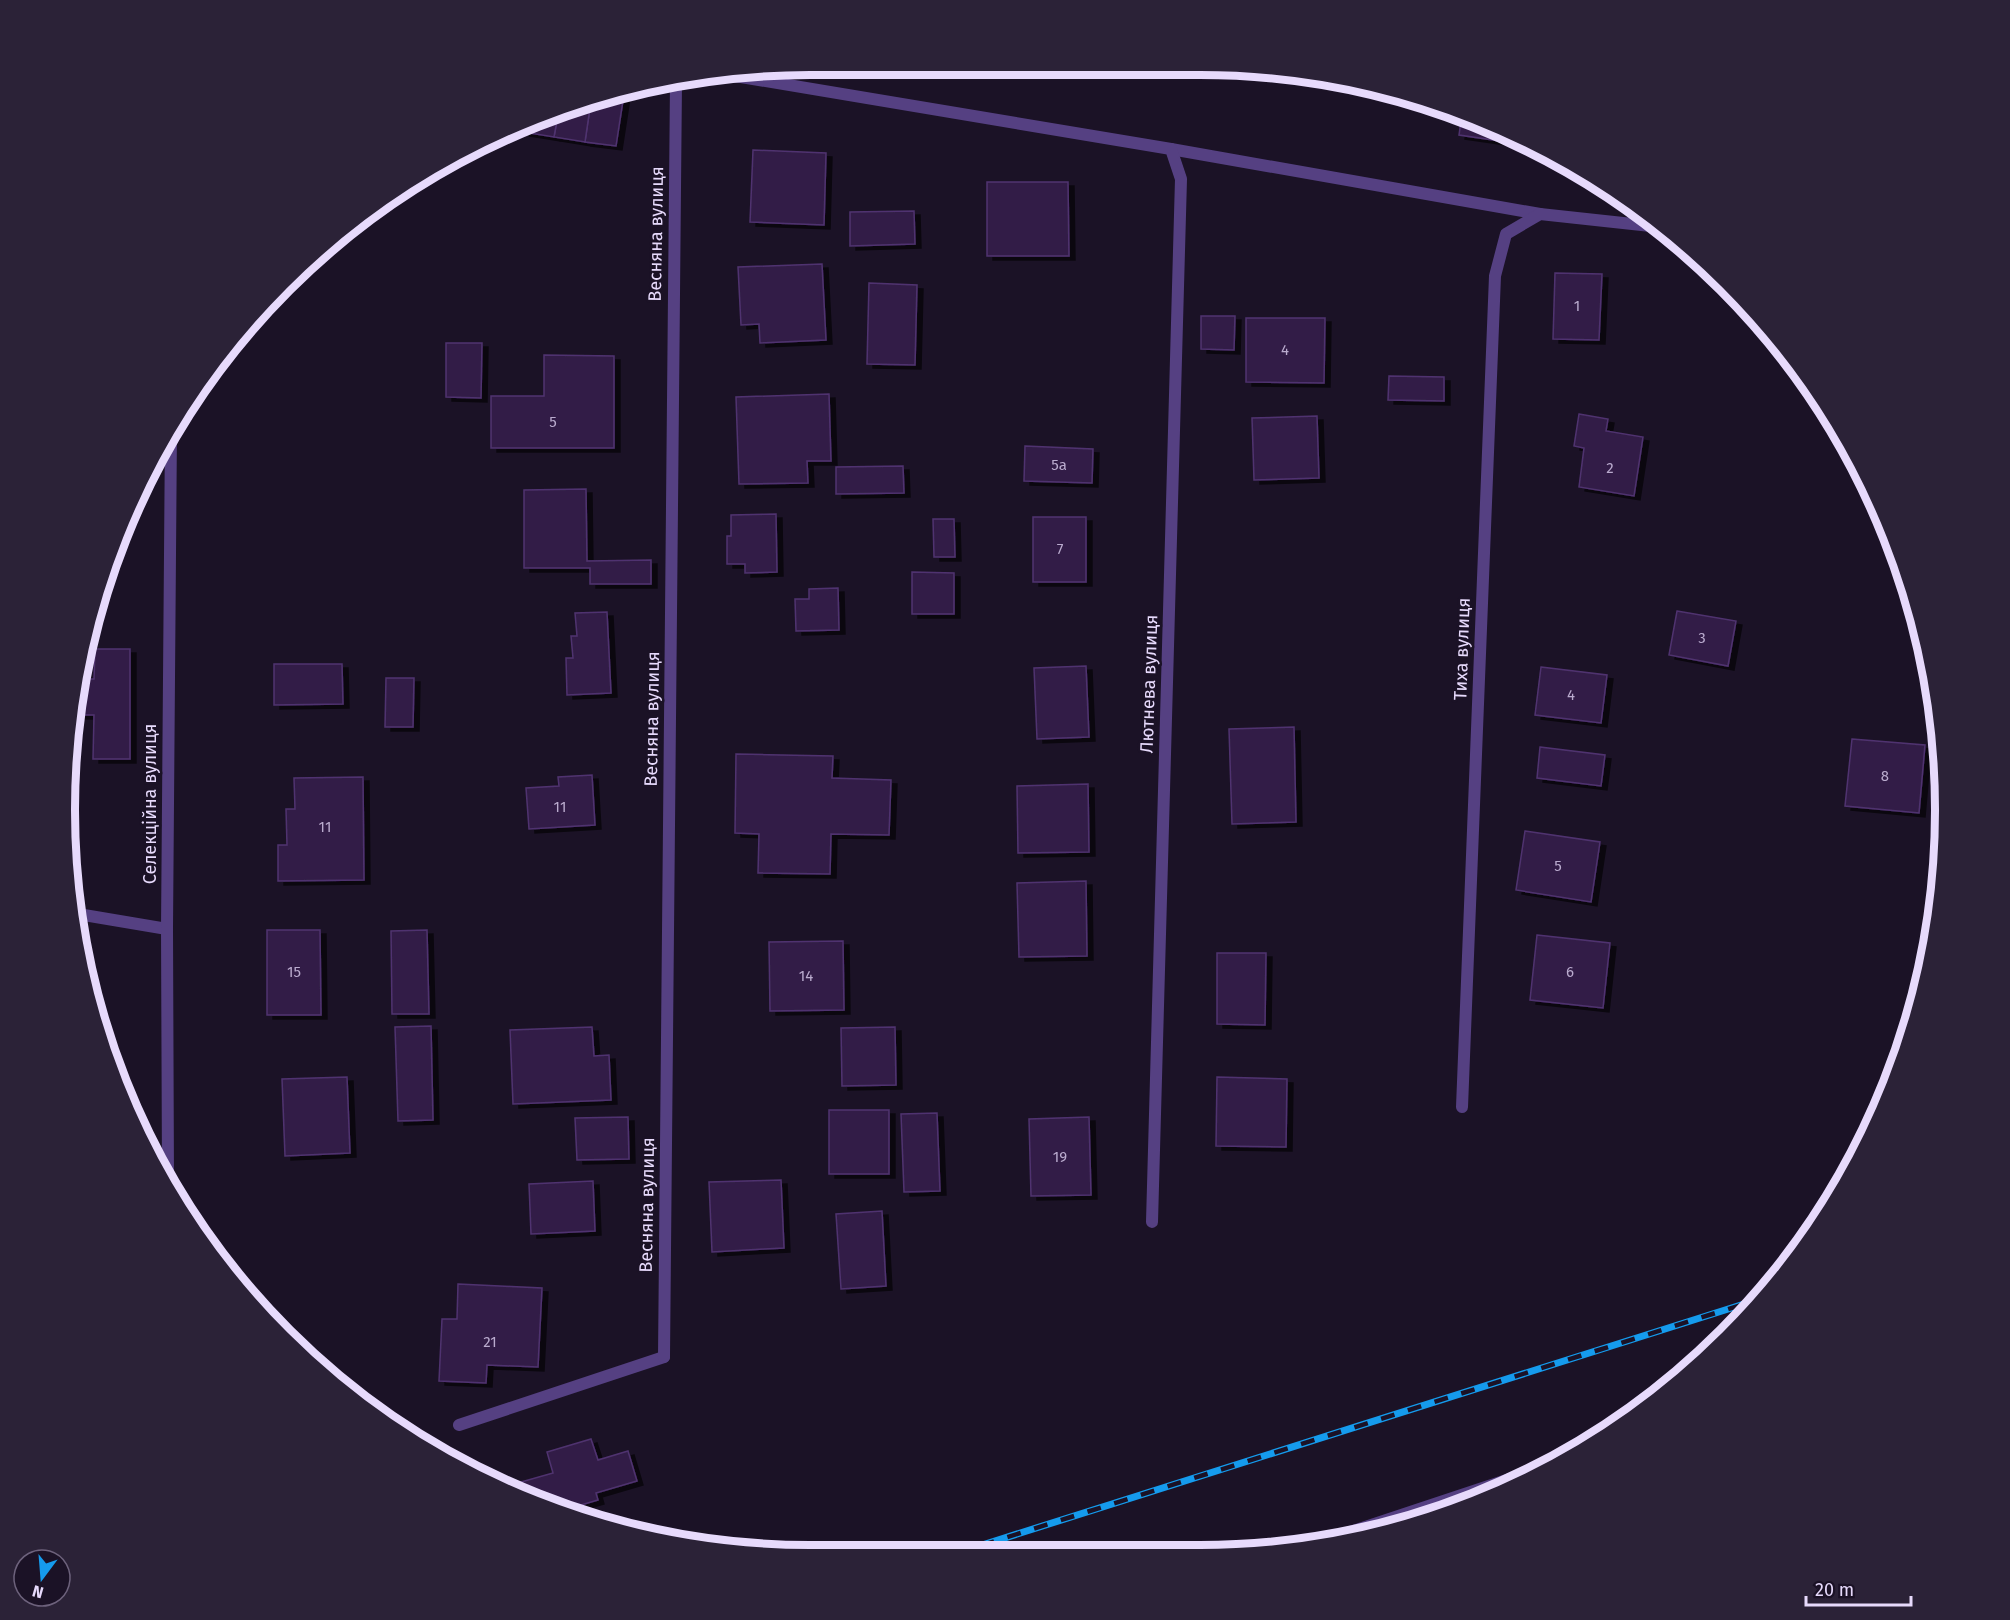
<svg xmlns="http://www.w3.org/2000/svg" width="2010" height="1620" viewBox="0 0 2010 1620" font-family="'Fira Sans',sans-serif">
<defs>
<filter id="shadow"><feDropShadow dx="6" dy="4" stdDeviation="0" flood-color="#0009"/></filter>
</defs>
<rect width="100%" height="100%" fill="#1b1226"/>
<!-- green -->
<path fill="#152930" d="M1544,1470L1530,1478L1393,1530L1291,1547Z"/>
<!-- building -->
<g fill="#321f46" stroke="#503370" stroke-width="1.5" filter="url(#shadow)">
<path d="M612,92L624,94L616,146L585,142L591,101Z"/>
<path d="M591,101L585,142L554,137L558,115Z"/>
<path d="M1462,114L1485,121L1534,146L1459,135Z"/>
<path d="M558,115L554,137L523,132L524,129Z"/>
<path d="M753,150L826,153L824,225L750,222Z"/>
<path d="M987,182H1068L1069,256H987Z"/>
<path d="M914,211L915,244L850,246V212Z"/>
<path d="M822,264L826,340L760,343L759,324L741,325L738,267Z"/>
<path d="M1555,273L1602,274L1599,340L1553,339Z"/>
<path d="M869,283L917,285L915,365L867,364Z"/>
<path d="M1201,316H1235L1234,350L1201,349Z"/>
<path d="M1246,318H1325L1324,383L1246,382Z"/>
<path d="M446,343H482L481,398L446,397Z"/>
<path d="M544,355L614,356V448H491V396H544Z"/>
<path d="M1389,376L1444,377V401L1388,400Z"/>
<path d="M829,394L831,461H807L808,483L739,484L736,397Z"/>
<path d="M1579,414L1608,419L1606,431L1643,437L1634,496L1579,487L1584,448L1574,446Z"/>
<path d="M1317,416L1319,478L1254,480L1252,418Z"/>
<path d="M1025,446L1093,449L1092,483L1024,481Z"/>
<path d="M903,466L904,493L836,494V467Z"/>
<path d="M586,489L587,561L651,560V584H590V568H524V490Z"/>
<path d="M776,514L777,572L745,573V564H727V536H731V515Z"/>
<rect x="1033" y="517" width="53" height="65"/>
<path d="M933,519H954L955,557H934Z"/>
<path d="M912,572L954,573V614H912Z"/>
<path d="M838,588L839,630L796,631L795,599H809V589Z"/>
<path d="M1677,611L1736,621L1728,666L1669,655Z"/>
<path d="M607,612L611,693L567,695L566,658H573L571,636H577L575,613Z"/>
<path d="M95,649H130V759H93L94,715H77L82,679H94Z"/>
<path d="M274,664H342L343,704L274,705Z"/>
<path d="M1086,666L1089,737L1037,739L1034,668Z"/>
<path d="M1541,667L1607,675L1601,723L1535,715Z"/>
<path d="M386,678H414L413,727H385Z"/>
<path d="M1294,727L1296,822L1232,824L1229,729Z"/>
<path d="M1852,739L1925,745L1919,813L1845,806Z"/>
<path d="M1540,747L1605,755L1601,786L1537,778Z"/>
<path d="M736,754L833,756L832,778L891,780L889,835L831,834L830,874L758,873L759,834L735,833Z"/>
<path d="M592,775L595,825L529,829L526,788L559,786L558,777Z"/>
<path d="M363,777L364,880L278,881V845H287L286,809H295L294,778Z"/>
<path d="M1088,784L1089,852L1018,853L1017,786Z"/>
<path d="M1525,831L1600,842L1591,902L1516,890Z"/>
<path d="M1086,881L1087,956L1019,957L1017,883Z"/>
<path d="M267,930H320L321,1015H267Z"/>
<path d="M427,930L429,1014H392L391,931Z"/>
<path d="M1537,935L1610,943L1603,1008L1530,1000Z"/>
<path d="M843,941L844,1010L770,1011L769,942Z"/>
<path d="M1217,953H1266L1265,1025L1217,1024Z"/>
<path d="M431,1026L433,1120L398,1121L395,1027Z"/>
<path d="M592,1027L594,1056L609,1055L611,1100L513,1104L510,1030Z"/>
<path d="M895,1027L896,1085L842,1086L841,1028Z"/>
<path d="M347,1077L350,1153L285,1156L282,1079Z"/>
<path d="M1217,1077L1287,1079L1286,1147L1216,1146Z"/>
<rect x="829" y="1110" width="60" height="64"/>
<path d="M937,1113L940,1191L904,1192L901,1114Z"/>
<path d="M628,1117L629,1159L577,1160L575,1118Z"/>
<path d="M1089,1117L1091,1195L1031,1196L1029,1119Z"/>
<path d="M781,1180L784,1248L712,1252L709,1182Z"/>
<path d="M593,1181L595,1231L531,1234L529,1184Z"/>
<path d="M882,1211L886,1286L841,1289L836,1214Z"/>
<path d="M458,1284L542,1288L538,1367L487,1365L486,1383L439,1381L442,1319H457Z"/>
<path d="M591,1439L598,1460L628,1451L637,1481L596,1493L598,1500L564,1510L538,1500L535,1492L525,1495L521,1482L553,1473L547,1452Z"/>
</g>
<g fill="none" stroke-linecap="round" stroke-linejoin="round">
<!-- lane -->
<g stroke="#554082" stroke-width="12">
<path d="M1171,149L1540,214"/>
<path d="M459,1425L664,1357"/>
<path d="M1317,1543L1552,1465"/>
</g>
<!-- street -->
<g stroke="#554082" stroke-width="12">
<path d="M729,75L1171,149L1181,179L1152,1222"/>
<path d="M78,914L167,929"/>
<path d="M1462,1107L1495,276L1506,234L1540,214L1660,227"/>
<path d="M168,1180L167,929L171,429"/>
<path d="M664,1357L676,82"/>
</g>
<defs>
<path id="rail" d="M954,1554L1763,1298"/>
</defs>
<!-- rail casing -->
<use href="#rail" stroke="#159bed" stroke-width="7"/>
<!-- rail -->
<use href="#rail" stroke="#1b1226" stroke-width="4.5" stroke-dasharray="14" stroke-linecap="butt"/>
</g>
<g text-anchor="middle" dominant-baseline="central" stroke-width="5" stroke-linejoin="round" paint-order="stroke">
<!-- number labels -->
<g font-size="15" fill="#baabce">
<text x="1577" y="306">1</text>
<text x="1285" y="350">4</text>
<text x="553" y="422">5</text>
<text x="1059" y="465">5а</text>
<text x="1610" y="468">2</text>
<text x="1060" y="549">7</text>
<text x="1702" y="638">3</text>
<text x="1571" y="695">4</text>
<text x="1885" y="776">8</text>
<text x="560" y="807">11</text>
<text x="325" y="827">11</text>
<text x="1558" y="866">5</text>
<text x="294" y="972">15</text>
<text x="1570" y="972">6</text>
<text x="806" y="976">14</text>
<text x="1060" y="1157">19</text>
<text x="490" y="1342">21</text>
</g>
<!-- street labels -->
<g font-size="18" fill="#e7dafc" stroke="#1b1226">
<text transform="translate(656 234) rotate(-89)">Весняна вулиця</text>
<text transform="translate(1462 649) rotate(-88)">Тиха вулиця</text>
<text transform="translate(1149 684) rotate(-88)">Лютнева вулиця</text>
<text transform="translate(652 719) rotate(-89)">Весняна вулиця</text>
<text transform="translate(150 804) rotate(-90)">Селекційна вулиця</text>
<text transform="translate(647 1205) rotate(-89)">Весняна вулиця</text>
</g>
</g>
<!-- crop -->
<path d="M0 0H2010V1620H0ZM810 75H1200A735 735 0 0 1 1935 810V810A735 735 0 0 1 1200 1545H810A735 735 0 0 1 75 810V810A735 735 0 0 1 810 75Z" fill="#2b2237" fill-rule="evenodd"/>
<path fill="none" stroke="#e7dafc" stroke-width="8" d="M810 75H1200A735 735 0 0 1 1935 810V810A735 735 0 0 1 1200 1545H810A735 735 0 0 1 75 810V810A735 735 0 0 1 810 75Z"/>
<!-- north arrow -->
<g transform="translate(42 1578) rotate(196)"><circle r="28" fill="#1b1226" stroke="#6d627c" stroke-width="1.5"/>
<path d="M0-4.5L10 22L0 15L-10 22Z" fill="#159bed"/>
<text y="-9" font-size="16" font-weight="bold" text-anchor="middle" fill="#e7dafc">N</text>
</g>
<!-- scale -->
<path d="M1806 1596v9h105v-9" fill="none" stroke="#e7dafc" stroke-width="3"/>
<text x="1815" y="1596" font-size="18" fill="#e7dafc" stroke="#1b1226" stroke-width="4.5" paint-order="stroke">20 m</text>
</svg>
